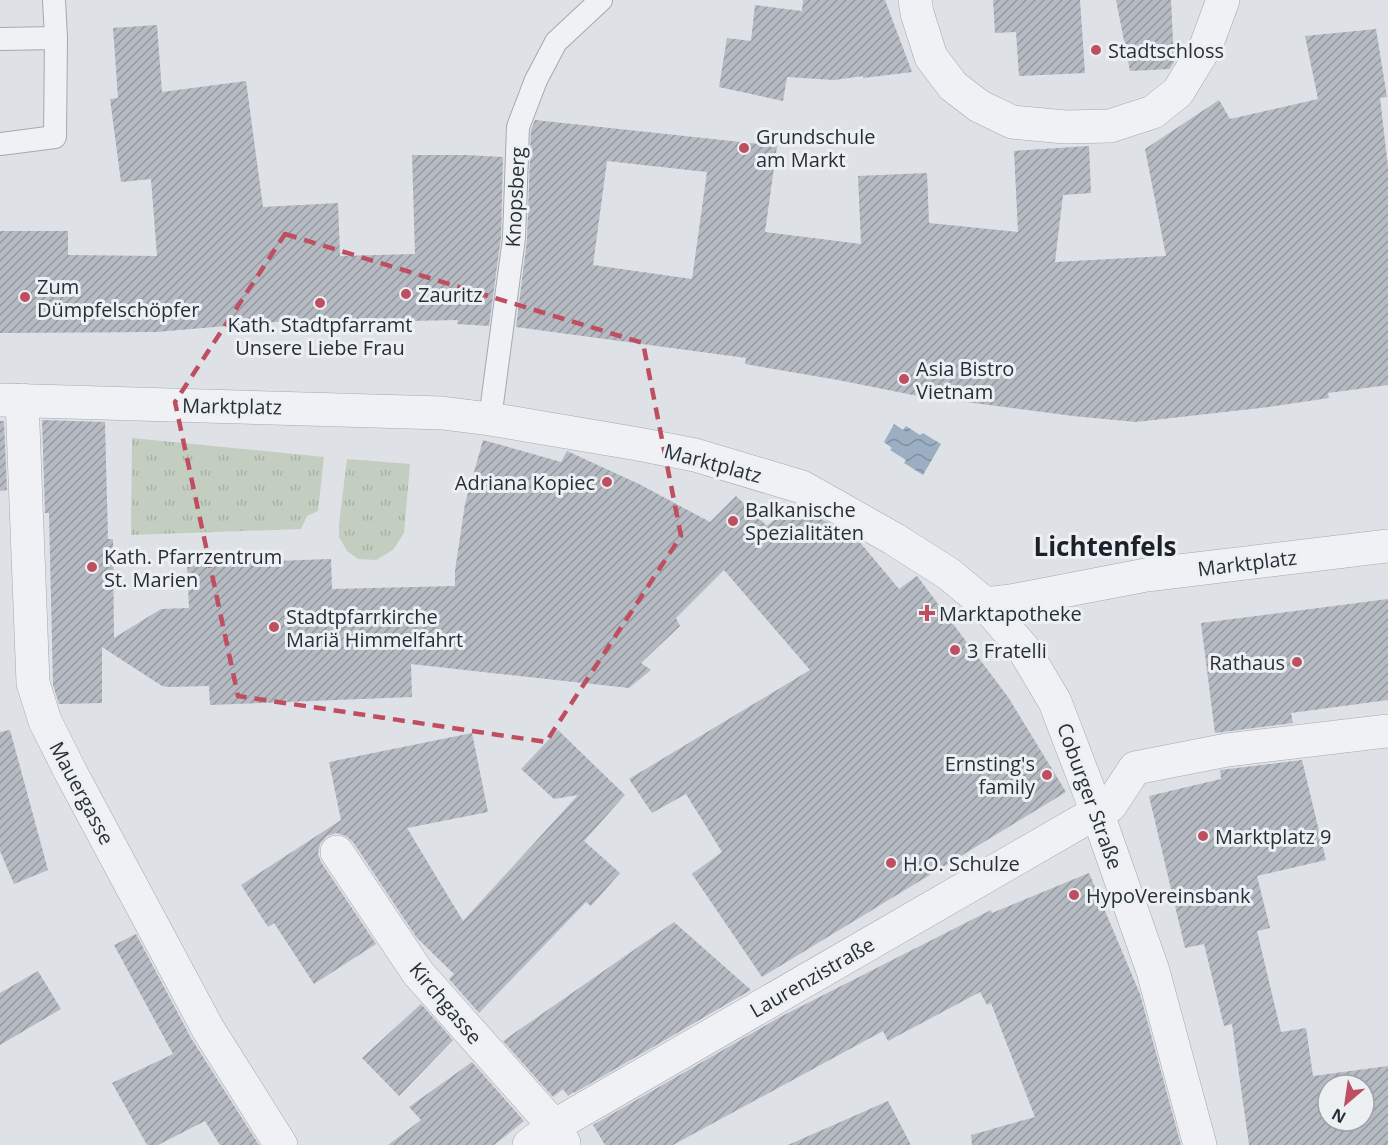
<svg xmlns="http://www.w3.org/2000/svg" width="1388" height="1145" viewBox="0 0 1388 1145" font-family="'Open Sans',sans-serif">
<defs>
<pattern id="grass-tufts" width="24" height="20" patternUnits="userSpaceOnUse" patternTransform="scale(1.5)"><rect width="24" height="20" fill="#c3cec0"/><path d="M3 7l-1-3M5 7V3M7 7l1-3M15 17l-1-3M17 17v-4M19 17l1-3" fill="none" stroke="#a8b1a6"/></pattern>
<pattern id="water-waves" width="16" height="10" patternUnits="userSpaceOnUse" patternTransform="scale(1.5)"><rect width="16" height="10" fill="#9cafc2"/><path d="M0 5q4-4 8 0t8 0" fill="none" stroke="#7f8f9f"/></pattern>
<pattern id="building-hatch" width="6" height="6" patternUnits="userSpaceOnUse" patternTransform="scale(1.5)"><rect width="6" height="6" fill="#b6bac2"/><path d="M-1 1l2-2M0 6l6-6M5 7l2-2" fill="none" stroke="#94989f"/></pattern>
</defs>
<rect width="100%" height="100%" fill="#dee1e6"/>
<!-- grass -->
<g fill="url(#grass-tufts)">
<path d="M132,438L324,457L318,511L307,516L301,529L131,535Z"/>
<path d="M347,459L410,464L404,533L393,550L376,560L358,559L347,551L339,537V525Z"/>
</g>
<!-- water -->
<path fill="url(#water-waves)" d="M894,424L903,430L906,426L920,435L923,433L941,444L923,475L904,463L906,460L890,450L892,448L884,442Z"/>
<!-- building -->
<g fill="url(#building-hatch)" fill-rule="evenodd">
<path d="M803,0H885L912,72L863,78V76L834,80L787,77L783,101L719,87L727,38L751,41L755,5L802,11Z"/>
<path d="M993,0H1080L1085,73L1019,76L1016,32L995,33Z"/>
<path d="M1116,0H1171L1174,62L1170,69L1130,71Z"/>
<path d="M157,25L162,92L246,81L263,207L338,203L340,256L415,254L412,155H465L503,157L501,237L489,326L457,324L458,320L357,322L287,321L156,332L0,333V231H68V255L157,256L151,179L121,182L110,99L118,98L113,28Z"/>
<path d="M1376,29L1387,97L1380,98L1388,167V385L1328,393L1329,398L1269,407L1136,422L1073,416L913,395L838,380L745,364L746,358L516,327L527,240L531,130L535,120L777,146L765,232L861,244L858,176L927,173L929,223L1018,232L1014,151L1089,146L1091,193L1063,195L1055,262L1166,256L1145,149L1219,100L1230,119L1318,99L1305,36ZM607,161L707,172L692,279L593,265Z"/>
<path d="M42,420L105,422L108,539H113L114,638L161,609L189,608L187,564L331,559L332,589L455,586V571L465,504L483,440L561,462L567,451L639,484L710,522L736,496L767,526L793,504H795L858,540L899,589L917,576L1008,697L1066,792L762,977L692,874L722,852L686,794L652,813L629,779L810,670L724,570L676,618L680,626L641,663L651,670L629,688L411,664L412,697L210,705L209,686L170,687L162,686L102,647V703L59,704L53,685L49,513H45Z"/>
<path d="M0,421H4L7,490L0,491Z"/>
<path d="M1388,599V700L1291,713L1293,723L1215,733L1201,623Z"/>
<path d="M10,730L48,870L14,884L0,851V732Z"/>
<path d="M558,730L625,795L584,841L620,873L591,906L586,902L479,1013L449,979L454,974L417,938L353,842L346,836L336,833L327,836L320,844L318,854L321,862L376,944L314,984L274,923L268,927L241,885L341,820L329,762L472,733L488,812L407,828L463,921L578,795L554,799L521,769Z"/>
<path d="M1302,760L1326,860L1257,876L1270,928L1257,931L1281,1032L1306,1028L1313,1076L1388,1066V1145H1249L1232,1024L1224,1026L1204,944L1185,948L1149,796L1221,779L1220,770ZM1328,1085H1364V1121H1328Z"/>
<path d="M1089,873L1140,994L1181,1145H972L971,1135L1035,1117L991,1003L987,1005L980,992L888,1041L883,1031L673,1145H605L593,1125L780,1017L991,910L992,913Z"/>
<path d="M674,922L751,990L574,1093L573,1092L568,1096L563,1089L553,1097L503,1041Z"/>
<path d="M136,934L191,1038L259,1145H220L205,1121L158,1145H147L112,1083L173,1054L114,945Z"/>
<path d="M38,971L61,1009L0,1045V993Z"/>
<path d="M421,1004L453,1040L399,1096L362,1058Z"/>
<path d="M472,1062L524,1121L494,1145H388L421,1120L409,1107Z"/>
<path d="M888,1101L911,1145H788Z"/>
</g>
<g fill="none" stroke-linecap="round" stroke-linejoin="round">
<defs>
<g id="lane">
<path d="M0,39L56,38L54,0"/>
<path d="M0,144L55,137L56,38"/>
<path d="M490,419L514,238L518,127L536,80L556,42L601,0"/>
</g>
<g id="street">
<path d="M915,0L917,13L931,57L953,86L979,106L1012,122L1065,127L1110,126L1153,112L1178,92L1206,46L1223,0"/>
<path d="M0,400L442,413L490,419L638,444L695,455L802,487L894,539L949,574L985,604L1023,648L1055,702L1097,812L1153,971L1200,1145"/>
<path d="M22,400L33,683L45,721L70,771L208,1029L281,1145"/>
<path d="M985,604L1011,601L1146,575L1388,546"/>
<path d="M337,852L418,973L554,1126L564,1143"/>
<path d="M529,1145L554,1126L1097,812L1110,806L1135,768L1227,750L1388,731"/>
</g>
</defs>
<!-- lane casing -->
<use href="#lane" stroke="#a4a8af" stroke-width="24"/>
<!-- street casing -->
<use href="#street" stroke="#a4a8af" stroke-width="34"/>
<!-- lane -->
<use href="#lane" stroke="#f0f1f4" stroke-width="22"/>
<!-- street -->
<use href="#street" stroke="#f0f1f4" stroke-width="33"/>
</g>
<!-- marked area -->
<path fill="none" stroke="#be4f60" stroke-width="4.5" stroke-dasharray="12 8" stroke-linejoin="round" d="M285,234L643,343L681,536L546,742L238,696L175,402Z"/>
<!-- markers -->
<g fill="#be4f60" stroke="#edf0f3" stroke-width="2">
<circle cx="1096" cy="50" r="6"/>
<circle cx="744" cy="148" r="6"/>
<circle cx="406" cy="294" r="6"/>
<circle cx="25" cy="297" r="6"/>
<circle cx="320" cy="303" r="6"/>
<circle cx="904" cy="379" r="6"/>
<circle cx="607" cy="482" r="6"/>
<circle cx="733" cy="521" r="6"/>
<circle cx="92" cy="567" r="6"/>
<path d="M924 604h6v6h6v6h-6v6h-6v-6h-6v-6h6z"/>
<circle cx="274" cy="627" r="6"/>
<circle cx="955" cy="650" r="6"/>
<circle cx="1297" cy="662" r="6"/>
<circle cx="1047" cy="775" r="6"/>
<circle cx="1203" cy="836" r="6"/>
<circle cx="891" cy="863" r="6"/>
<circle cx="1074" cy="895" r="6"/>
</g>
<g text-anchor="middle" dominant-baseline="central" stroke-width="6" stroke-linejoin="round" paint-order="stroke">
<!-- poi labels -->
<g font-size="20" fill="#292f3a" stroke="#edf0f3" text-anchor="start">
<text x="1108" y="50">Stadtschloss</text>
<text x="756" y="136">Grundschule<tspan x="756" dy="23">am Markt</tspan></text>
<text x="37" y="286">Zum<tspan x="37" dy="23">Dümpfelschöpfer</tspan></text>
<text x="418" y="294">Zauritz</text>
<text x="320" y="324" text-anchor="middle">Kath. Stadtpfarramt<tspan x="320" dy="23">Unsere Liebe Frau</tspan></text>
<text x="916" y="368">Asia Bistro<tspan x="916" dy="23">Vietnam</tspan></text>
<text x="595" y="482" text-anchor="end">Adriana Kopiec</text>
<text x="745" y="509">Balkanische<tspan x="745" dy="23">Spezialitäten</tspan></text>
<text x="104" y="556">Kath. Pfarrzentrum<tspan x="104" dy="23">St. Marien</tspan></text>
<text x="939" y="613">Marktapotheke</text>
<text x="286" y="616">Stadtpfarrkirche<tspan x="286" dy="23">Mariä Himmelfahrt</tspan></text>
<text x="967" y="650">3 Fratelli</text>
<text x="1285" y="662" text-anchor="end">Rathaus</text>
<text x="1035" y="763" text-anchor="end">Ernsting's<tspan x="1035" dy="23">family</tspan></text>
<text x="1215" y="836">Marktplatz 9</text>
<text x="903" y="863">H.O. Schulze</text>
<text x="1086" y="895">HypoVereinsbank</text>
</g>
<!-- street labels -->
<g font-size="20" fill="#292f3a" stroke="#edf0f3">
<text transform="translate(515 197) rotate(-87)">Knopsberg</text>
<text transform="translate(232 406) rotate(1)">Marktplatz</text>
<text transform="translate(713 463) rotate(15)">Marktplatz</text>
<text transform="translate(1247 563) rotate(-7)">Marktplatz</text>
<text transform="translate(82 793) rotate(62)">Mauergasse</text>
<text transform="translate(1090 796) rotate(70)">Coburger Straße</text>
<text transform="translate(812 977) rotate(-30)">Laurenzistraße</text>
<text transform="translate(446 1003) rotate(50)">Kirchgasse</text>
</g>
<!-- district labels -->
<g font-size="26" font-weight="bold" fill="#1b202b" stroke="#edf0f3">
<text x="1105" y="546">Lichtenfels</text>
</g>
</g>
<!-- north arrow -->
<g transform="translate(1346 1103) rotate(209)"><circle r="28" fill="#edf0f3" stroke="#9fa3a9" stroke-width="1.5"/>
<path d="M0-4.5L10 22L0 15L-10 22Z" fill="#be4f60"/>
<text y="-9" font-size="16" font-weight="bold" text-anchor="middle" fill="#292f3a">N</text>
</g>
</svg>
